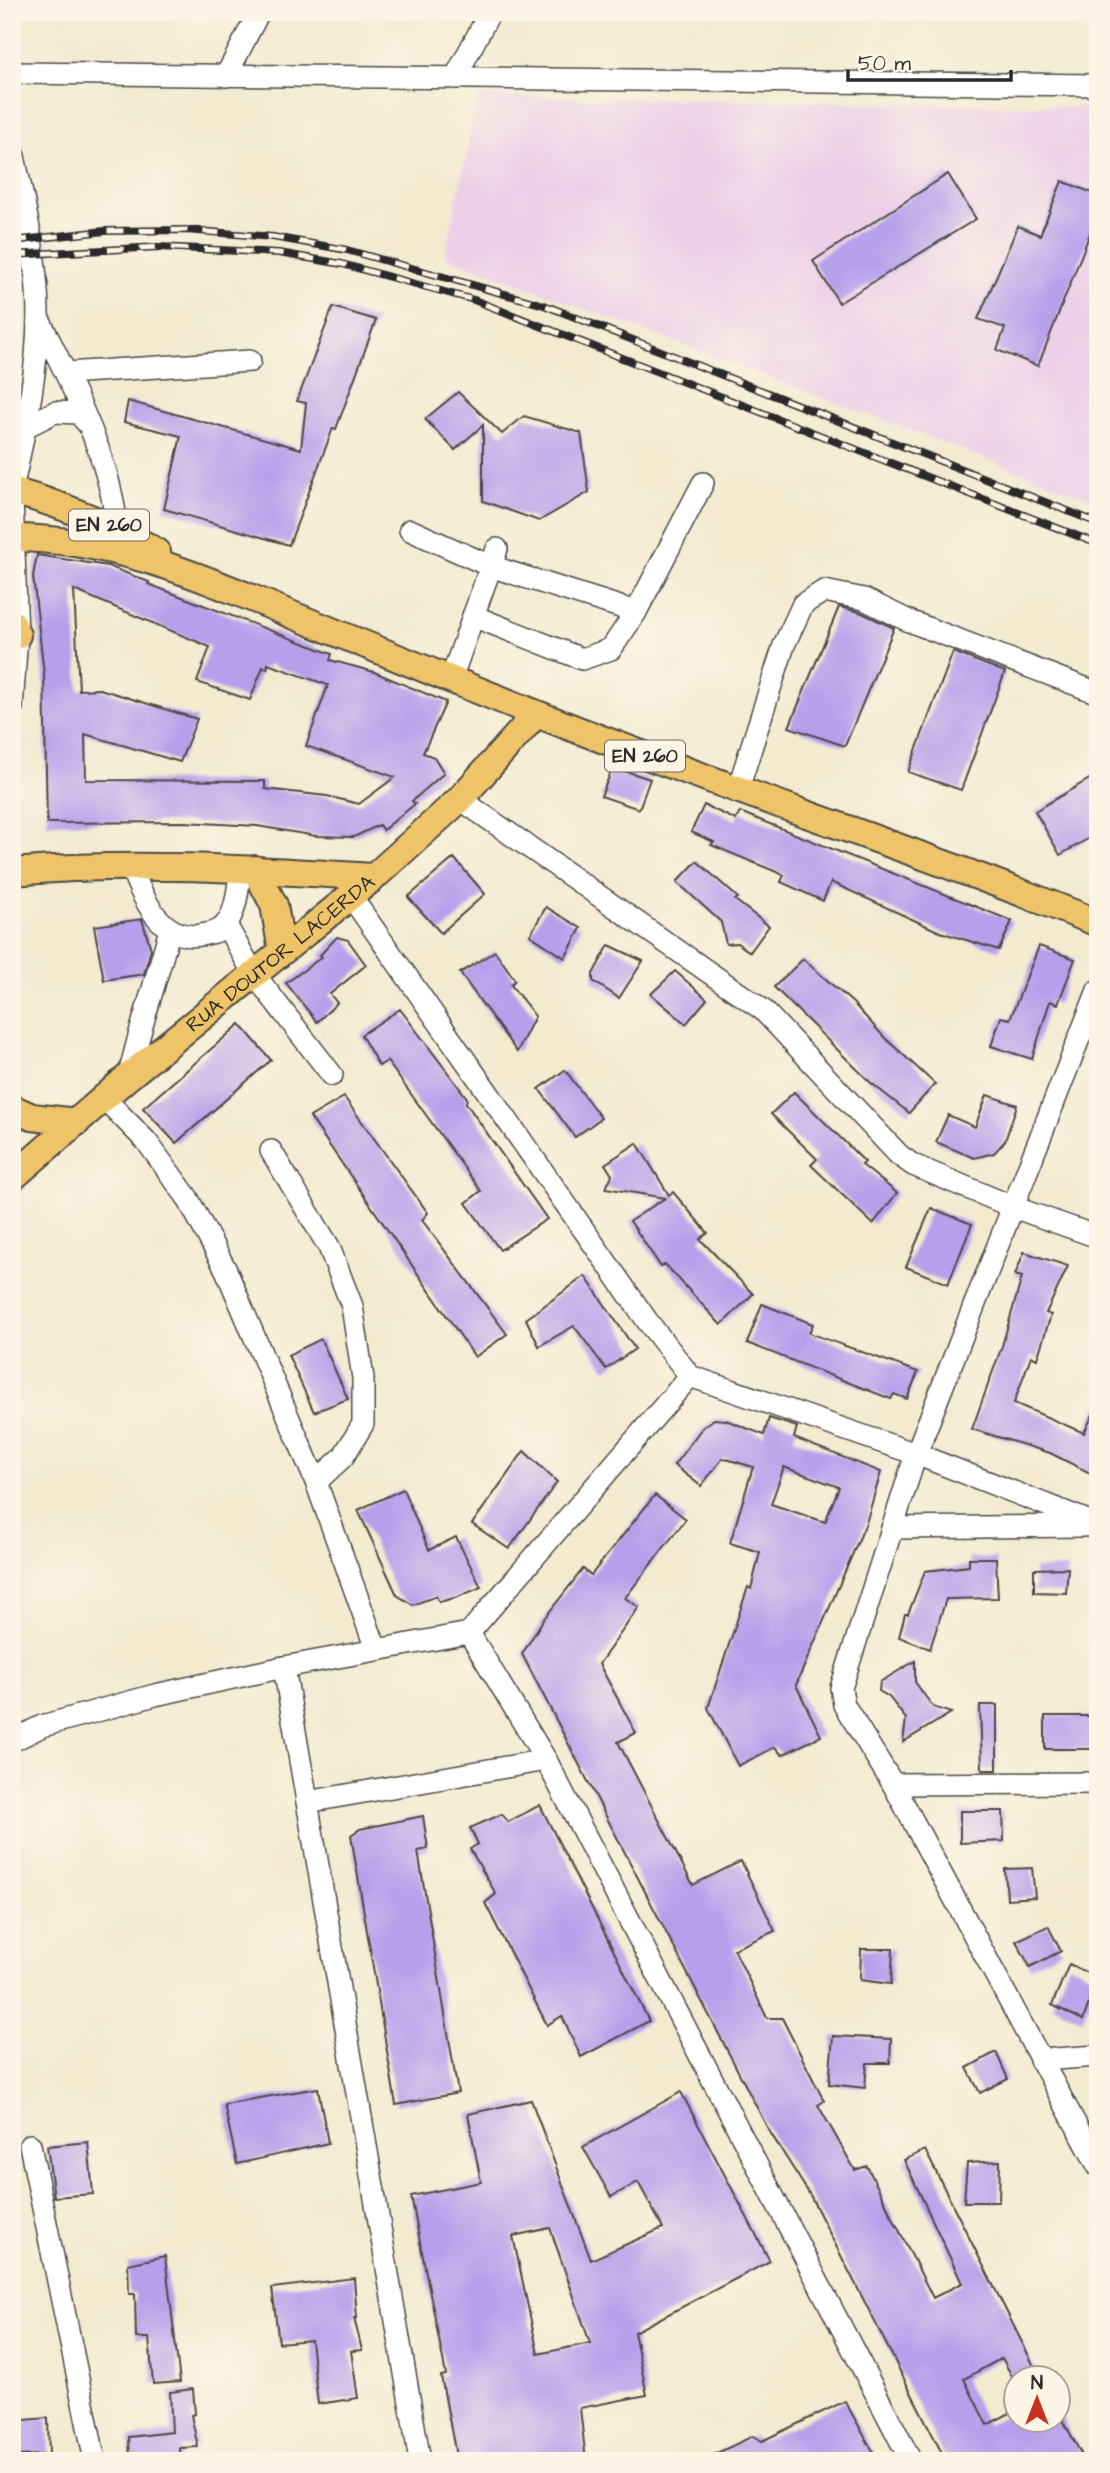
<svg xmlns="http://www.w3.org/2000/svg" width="1110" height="2473" viewBox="0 0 1110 2473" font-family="'Architects Daughter',sans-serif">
<rect width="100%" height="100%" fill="#fcf5e5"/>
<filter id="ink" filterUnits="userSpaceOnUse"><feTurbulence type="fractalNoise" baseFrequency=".0143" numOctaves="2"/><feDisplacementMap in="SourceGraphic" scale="14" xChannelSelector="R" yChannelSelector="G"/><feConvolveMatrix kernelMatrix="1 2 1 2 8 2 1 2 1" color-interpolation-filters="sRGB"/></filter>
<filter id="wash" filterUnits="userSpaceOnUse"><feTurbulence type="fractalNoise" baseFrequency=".00686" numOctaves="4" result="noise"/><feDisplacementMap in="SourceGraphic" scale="28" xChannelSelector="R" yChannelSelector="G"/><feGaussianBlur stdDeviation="1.57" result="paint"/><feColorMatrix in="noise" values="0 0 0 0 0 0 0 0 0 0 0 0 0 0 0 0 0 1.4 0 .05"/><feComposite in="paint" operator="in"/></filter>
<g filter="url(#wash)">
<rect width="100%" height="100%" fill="#f3ead0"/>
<!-- built -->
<path fill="#edd0e8" d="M478,96L1098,107V501L445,256Z"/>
<g id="blocks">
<!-- building -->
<g fill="#b69feb" fill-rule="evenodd">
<path d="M948,174L976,219L839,303L813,261Z"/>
<path d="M1062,181L1098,195V213L1038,366L997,350L1005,328L978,319L1018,226L1040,235Z"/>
<path d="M333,307L376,320L336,429L333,428L289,545L164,509L181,436L124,422L128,401L301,449L306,403L297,401Z"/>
<path d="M458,392L502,434L524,416L581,433L589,492L539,521L483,501V425L455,450L425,419Z"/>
<path d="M37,555L108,566L149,582L148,584L332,654L330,660L374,672L446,702L423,753L434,757L444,773L412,801L415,804L383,830L379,825L354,837L316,836L257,826L184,822L47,823L44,674L33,576ZM74,590L210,647L197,682L250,700L263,667L267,669L268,664L328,685L306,746L395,777L359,804L327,796L265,789V781L86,780L85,734L180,762L197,719L100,689L79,690Z"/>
<path d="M839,607L860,612L894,628L845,746L789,727Z"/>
<path d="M953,652L1005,672L961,790L908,772Z"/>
<path d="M613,767L650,779L639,809L601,796Z"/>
<path d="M1098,774V833L1060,855L1035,811Z"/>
<path d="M704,805L736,820L740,812L1012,921L999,950L940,932L831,882L823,901L781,882L784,875L711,845L714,842L691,832Z"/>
<path d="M454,858L485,894L441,933L408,897Z"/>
<path d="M697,861L738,898L735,900L769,926L750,952L737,943L726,944L721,922L677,882Z"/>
<path d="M546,907L581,928L565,958L530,935Z"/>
<path d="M142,919L151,949L144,974L104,980L94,926Z"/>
<path d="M337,937L348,940L366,965L330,994L337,1003L317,1022L286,983L322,957L320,955Z"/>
<path d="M609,945L643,961L619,998L593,981V974Z"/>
<path d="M1039,946L1075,959L1058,1004L1050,1001L1032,1059L991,1046L1001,1017L1010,1019Z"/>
<path d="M495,951L515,980L511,985L535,1016L517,1052L460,973Z"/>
<path d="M803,959L853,1003L885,1038L935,1084L909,1113L870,1082L774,987Z"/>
<path d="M675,971L707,999L686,1024L651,994Z"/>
<path d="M400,1009L467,1098L466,1103L547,1219L500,1250L466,1203L481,1191L387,1061L379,1066L361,1035Z"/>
<path d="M240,1024L271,1060L176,1143L143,1108Z"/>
<path d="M565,1070L601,1118L575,1137L539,1089Z"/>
<path d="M794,1092L865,1162L862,1165L897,1193L873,1224L811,1165L817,1159L771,1114Z"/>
<path d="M987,1095L1017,1105L1005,1141L994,1153L974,1158L936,1142L948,1115L975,1127Z"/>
<path d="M344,1097L428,1213L422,1220L507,1334L475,1357L310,1117Z"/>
<path d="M637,1143L669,1195L673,1192L708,1233L700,1239L753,1294L721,1325L665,1264L661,1267L630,1221L665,1198L606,1188L612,1175L605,1164Z"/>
<path d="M931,1208L972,1224L948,1284L906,1267Z"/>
<path d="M1024,1252L1068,1266L1046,1313L1051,1315L1037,1359L1031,1356L1014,1403L1084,1433L1098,1404V1477L1050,1453L972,1429L1002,1346L1022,1277L1015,1275Z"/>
<path d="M585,1276L635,1349L606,1369L574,1326L539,1346L526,1319Z"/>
<path d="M762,1304L813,1324L809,1333L918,1372L907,1399L894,1394L891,1399L747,1343Z"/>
<path d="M321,1339L348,1399L314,1412L288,1355Z"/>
<path d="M769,1418L797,1427L794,1438L881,1472L866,1523L796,1685L821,1736L782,1755L775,1747L738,1766L708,1708L748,1587L751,1589L760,1552L730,1543L753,1467L723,1458L701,1486L674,1465L702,1428L714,1419L726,1420L764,1435ZM784,1467L839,1487L825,1522L771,1504Z"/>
<path d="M524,1451L557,1482L509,1549L472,1524Z"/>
<path d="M403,1489L429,1550L456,1537L481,1587L458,1597L439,1602L436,1596L413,1605L397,1595L358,1510Z"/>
<path d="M655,1495L686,1519L625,1598L639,1607L599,1664L636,1733L618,1742L693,1885L741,1861L775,1931L734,1949L767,2018H782L824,2101L818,2105L855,2170L867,2166L933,2298L962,2283L904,2160L925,2150L1040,2378H1013L1002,2358L964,2379L987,2425L1016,2410V2420H1063L1085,2461H946L810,2195L768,2129L522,1654L543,1620L583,1569L591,1575Z"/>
<path d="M969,1558H996L998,1598L946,1599L930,1649L899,1637L905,1614H908L925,1571L969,1566Z"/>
<path d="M1068,1568L1066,1593L1034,1592V1569Z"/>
<path d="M915,1661V1682L933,1707L951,1713L903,1742L906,1719L889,1697L879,1691L880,1682Z"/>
<path d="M980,1705H997V1770H982Z"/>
<rect x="1045" y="1716" width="53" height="33"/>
<path d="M540,1805L649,2021L581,2057L562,2016L547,2025L485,1903L496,1894L470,1849L478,1844L470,1828L502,1814L508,1822Z"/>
<path d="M960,1811H1003L1004,1841L960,1843Z"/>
<path d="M423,1816L428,1849L418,1851L458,2093L396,2105L351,1835L360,1829Z"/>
<path d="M1032,1868L1035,1897L1007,1899L1005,1869Z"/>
<path d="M1048,1926L1061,1951L1030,1967L1016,1941Z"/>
<path d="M861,1949H893L891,1984L860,1980Z"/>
<path d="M1069,1964L1098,1978L1083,2020L1052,2005Z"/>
<path d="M833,2036L891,2039L890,2063H867L865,2088L829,2084Z"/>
<path d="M996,2052L1008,2079L980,2093L967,2068Z"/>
<path d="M318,2088L328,2143L237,2164L224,2104Z"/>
<path d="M681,2092L770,2261L634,2332L647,2395L580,2408L586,2461H457L441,2376L446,2375L411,2196L481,2182L468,2114L531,2100L591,2260L663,2228L638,2182L611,2197L583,2147ZM550,2228L590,2343L538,2354L513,2236Z"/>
<path d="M88,2142L93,2194L54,2197L47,2146Z"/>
<path d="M1000,2161L999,2202H964L967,2163Z"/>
<path d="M165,2256L180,2382L153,2384L149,2338H136L135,2294H129L128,2264Z"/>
<path d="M354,2278L357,2318H354L362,2350L351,2351L358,2398L318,2404L311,2340L279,2343L272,2288Z"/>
<path d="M193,2389L195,2414L191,2415L198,2447L180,2448L181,2461H130L129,2437L172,2432L170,2392Z"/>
<path d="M845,2401L878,2461H700L753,2436L762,2441Z"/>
<path d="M48,2418L49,2455L12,2456V2421Z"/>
</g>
</g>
</g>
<g filter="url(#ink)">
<use href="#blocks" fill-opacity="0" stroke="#494844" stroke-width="2"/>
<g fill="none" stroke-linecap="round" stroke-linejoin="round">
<defs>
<g id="minor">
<path d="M12,73L1098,85"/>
<path d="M226,76L259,12"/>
<path d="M455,78L490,12"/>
<path d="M12,147C24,203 38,259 38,316C38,374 24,433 12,490"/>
<path d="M38,317C70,383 110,454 117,529"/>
<path d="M66,373L250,361"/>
<path d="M25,427L55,412L78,413L87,423"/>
<path d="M12,497L17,635L12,707"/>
<path d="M410,530L490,566L636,612"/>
<path d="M473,616L582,659L611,649L636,612L703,483"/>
<path d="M451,679L497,549"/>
<path d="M737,792L784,645L803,604L824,591L864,599L909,621L1098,693"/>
<path d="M460,799L763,1010L899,1155L913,1165L1013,1207L1098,1237"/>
<path d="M130,865C142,896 160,942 201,935C210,933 219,933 225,925C237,913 238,885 241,868"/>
<path d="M350,895L648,1322L690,1376L916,1454L1098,1525"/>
<path d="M226,925L254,974L332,1075"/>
<path d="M1098,990L916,1454L841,1688L844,1705L893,1784L1098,2166"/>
<path d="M129,1076C140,1026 157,979 170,929"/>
<path d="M105,1099L147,1142L187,1197L226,1270L316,1482L376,1649"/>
<path d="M271,1151L329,1247L352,1306L363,1378V1424L343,1457L316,1482"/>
<path d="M892,1528L1084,1526"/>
<path d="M469,1633L546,1760L911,2461"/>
<path d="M284,1667L420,2461"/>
<path d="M12,1741L42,1726L155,1695L284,1667L469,1633L690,1376"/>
<path d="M893,1784L1098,1783"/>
<path d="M307,1802L546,1760"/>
<path d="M1040,2060L1098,2056"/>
<path d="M30,2145L95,2461"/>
</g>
<g id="major">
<path d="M12,491C65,505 110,524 157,552"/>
<path d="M12,538C113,538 204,578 295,616C376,649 456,682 537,714C723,788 913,848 1098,923"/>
<path d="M12,623L17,635"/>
<path d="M255,869L274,905L282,951"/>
<path d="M12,872C133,861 253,869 374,877"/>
<path d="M12,1108L32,1117L77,1122"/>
<path id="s1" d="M12,1178L129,1076L374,877L460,799L536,714"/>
</g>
</defs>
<!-- minor casing -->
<use href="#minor" stroke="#494844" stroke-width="24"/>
<!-- major casing -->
<use href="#major" stroke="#494844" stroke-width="30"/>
<!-- minor -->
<use href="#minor" stroke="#fff" stroke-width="21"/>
<!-- major -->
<use href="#major" stroke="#efc469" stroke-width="26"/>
<defs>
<g id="rail">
<path d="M12,241L105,231L186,230L273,237L347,250L544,305L1098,523"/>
<path d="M12,255L159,247L279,253L342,264L474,300L1098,544"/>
</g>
</defs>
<!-- rail casing -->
<use href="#rail" stroke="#2b2b2b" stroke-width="8"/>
<!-- rail -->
<use href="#rail" stroke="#fcf5e5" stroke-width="5" stroke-dasharray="16" stroke-linecap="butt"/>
</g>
</g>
<g text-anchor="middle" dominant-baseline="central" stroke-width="5" stroke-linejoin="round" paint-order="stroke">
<!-- shield labels -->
<g fill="#fcf5e5" stroke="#6a6863" stroke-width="2">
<rect x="69" y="509.5" width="80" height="31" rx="5"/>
<rect x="605" y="740.5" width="80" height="31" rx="5"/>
</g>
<g font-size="19" font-weight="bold" fill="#2b2b2b">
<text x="109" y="525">EN 260</text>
<text x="645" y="756">EN 260</text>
</g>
<!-- street labels -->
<g font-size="21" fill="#2b2b2b" stroke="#fcf5e5">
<text stroke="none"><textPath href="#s1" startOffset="350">RUA DOUTOR LACERDA</textPath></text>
</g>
</g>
<!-- margin -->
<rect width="1110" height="2473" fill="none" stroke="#fcf5e5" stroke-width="42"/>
<!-- north arrow -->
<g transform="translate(1037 2399)"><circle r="33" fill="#fcf5e5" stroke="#a8a49b" stroke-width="2"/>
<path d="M0-5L12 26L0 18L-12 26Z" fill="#c8321e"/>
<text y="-10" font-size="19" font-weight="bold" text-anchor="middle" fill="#2b2b2b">N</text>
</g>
<!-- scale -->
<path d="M848 70v10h163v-10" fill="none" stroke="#2b2b2b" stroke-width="3.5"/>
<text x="858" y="70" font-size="21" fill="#2b2b2b" stroke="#fcf5e5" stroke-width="5" paint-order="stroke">50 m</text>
</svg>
